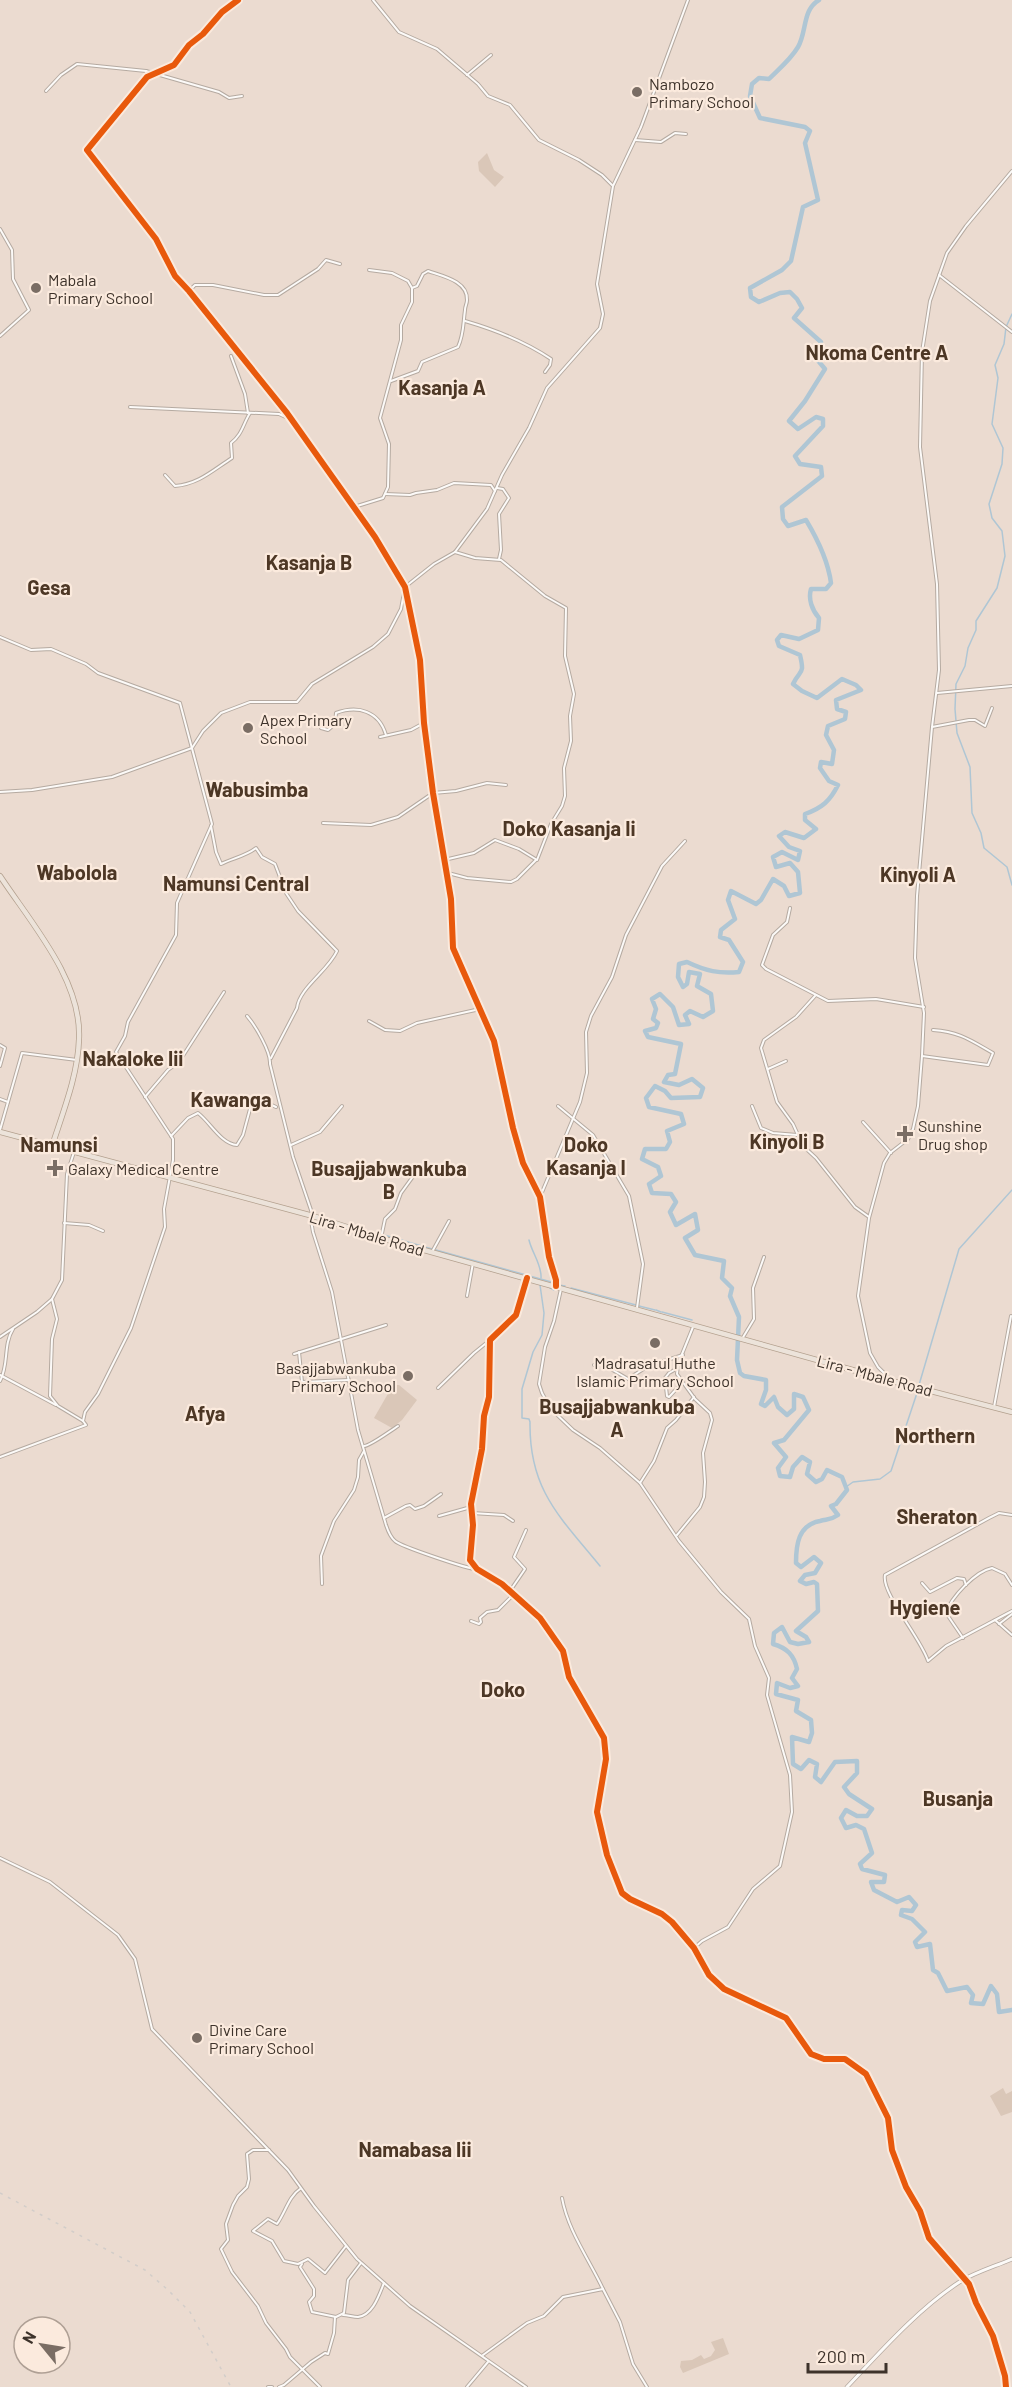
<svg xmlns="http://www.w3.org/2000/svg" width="1012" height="2387" viewBox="0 0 1012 2387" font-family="Barlow,sans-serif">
<rect width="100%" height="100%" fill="#ebdbd0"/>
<!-- green -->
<g fill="#dac7b8">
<path d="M487,153L494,170L504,177L495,187L479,171L478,162Z"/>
<path d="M393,1385H399L417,1400L402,1420L392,1428L374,1418Z"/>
<path d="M1003,2088L1006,2094L1012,2091V2112L1001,2116L990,2096Z"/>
<path d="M723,2338L729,2354L683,2373L680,2367L681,2361L692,2360L701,2355L704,2359L711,2356L715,2350L711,2342Z"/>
</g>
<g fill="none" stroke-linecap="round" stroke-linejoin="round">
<!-- stream -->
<g stroke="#afc6d4" stroke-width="1.5">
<path d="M1012,314L1006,327L1004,344L995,365L998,378L992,424L1003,448L1002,464L989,504L992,518L1002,531L1005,556L997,588L976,621V630L968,648L965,666L956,684L955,709L957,733L970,767L972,813L981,833L984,848L1007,867L1012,885"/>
<path d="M370,1232L378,1234"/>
<path d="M384,1235L432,1249"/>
<path d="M529,1240C532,1253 542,1265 541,1278"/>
<path d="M436,1250L555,1283"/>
<path d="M540,1285L544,1313L542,1335L533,1352L522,1389V1418L529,1419L530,1422C529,1490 560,1517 600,1566"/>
<path d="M559,1285L565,1286"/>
<path d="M550,1288L554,1290"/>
<path d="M571,1288L636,1305"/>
<path d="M639,1306L655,1310"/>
<path d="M656,1310L661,1312"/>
<path d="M662,1312L692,1320"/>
<path d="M919,1385L959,1249L1012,1190"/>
<path d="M846,1487L853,1482L880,1479L891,1471L918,1390"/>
</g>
<!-- river -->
<path stroke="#afc6d4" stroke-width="4.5" d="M819,0C802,10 807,32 798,47C791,59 779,69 769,79L759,78L752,84L750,96L760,118L805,127L810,131L805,143L818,200L803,207L791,261L782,270L750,288L751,297L759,302L780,293L790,292L797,299L802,308L794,318L821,342L815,357L825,369L805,401L789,421L798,429L816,417L823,419V426L795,456L800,464L821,467L822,476L782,507L783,519L788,526L806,520C818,540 828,560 831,583L826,589H811C808,599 812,610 819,618L818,630L799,639L781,635L777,640L779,646L800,655C805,676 800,669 793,684L802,691L817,698L842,679L856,685L861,690L836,700L837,709L846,712L845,719L828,726L826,735L834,750L832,764L821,762L820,768L829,781L838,785C830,801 822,808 805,814V820L816,829L804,838L785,832L779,836L789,847L800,851L798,860L782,852L773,857L776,867L790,863L798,872L800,893L789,896L784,886L773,879L761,900L756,904L731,891L728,900L735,919L721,930L720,937L729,940L743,962L739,972C719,974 706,971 687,962L679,964L678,977L683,987L687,984L689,972L700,974L697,986L711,994L713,1011L703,1017L690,1011L685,1015L689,1024L679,1025L673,1007L660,994L652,999L656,1009L653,1019L658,1023L656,1028L645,1031L648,1037L681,1044L675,1074L668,1075L664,1082L679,1085L692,1079L703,1088L700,1097L671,1098L665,1091L655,1086L646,1098L649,1107L681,1114L684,1124L667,1131L670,1142L666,1149H645L642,1159L658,1167L661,1176L649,1184L652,1193L671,1194L676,1202L670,1212L676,1225L695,1214L698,1230L685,1238L695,1255L724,1261L722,1278L732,1288L730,1296L739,1317L737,1360L740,1373L744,1376L766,1380V1390L761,1404L765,1406L774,1397L778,1407L787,1415L794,1409V1394L803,1397L809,1410L784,1440L774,1443L786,1457L778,1468L780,1476L790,1477L793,1467L802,1457L810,1462L807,1474L816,1482L822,1479L827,1470L842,1477L847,1490L836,1504L831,1506L838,1515C831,1520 828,1519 820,1521C798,1525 796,1545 796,1563L801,1567L814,1557L821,1563L815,1573L805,1575L800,1581L806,1584L814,1582L817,1584L818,1611L796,1631L806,1637L809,1642L798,1644L790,1642L782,1627L774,1633L773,1644C787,1648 794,1655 797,1669L792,1678L798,1686L790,1688L777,1683L776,1694L798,1700L796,1711L811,1720L812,1733L809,1742L792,1737L793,1764L801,1769L809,1760L817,1764L815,1777L821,1782L835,1762L857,1761V1773L844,1787L849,1794L872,1809L867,1816H857L846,1810L841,1818L846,1828L856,1825L864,1829L872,1853L860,1864L862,1869L885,1875L884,1882H871L874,1890L897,1902L909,1897L916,1905L912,1911L902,1910L901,1915L912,1919L925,1932L915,1942L917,1947L930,1944L933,1970L938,1973L947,1991L967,1987L973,1995L971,2003L983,2004L991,1986L997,1994L999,2012L1012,2010"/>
<defs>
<g id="minor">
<path d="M238,0L222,12L203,34L189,45L174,65L147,77L87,150L156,239L175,276L189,291L287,413L375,537L405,587L420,660L424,723L433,793L451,899L453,948L494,1041L513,1128L523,1163L540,1197L549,1257L556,1280V1286"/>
<path d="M373,0L399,32L437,49L478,84L488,96L510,105L539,140L579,160L602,175L612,185"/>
<path d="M146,71L219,92L229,98L242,96"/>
<path d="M467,75L491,55"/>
<path d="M46,91L61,75L77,64L146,71L147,77"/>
<path d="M635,140L661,142L675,133L686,134"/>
<path d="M0,229L12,250L13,279L29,310L0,336"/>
<path d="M939,275L1012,332"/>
<path d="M189,291L195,285H213L264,295H278L318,269L326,260L340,264"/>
<path d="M465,321C496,330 524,341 551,359L550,365L545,372"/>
<path d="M231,356L245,394L248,413"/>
<path d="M391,381L418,371L422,362L458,347C464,334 463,324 465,310C465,306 467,304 467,300C468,281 442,276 428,271L423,274L417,286L412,288"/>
<path d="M130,407L279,414L290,419"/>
<path d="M165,475L175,486C199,484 213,470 232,458L231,443C242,435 243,424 250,413"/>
<path d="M497,488L503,489L509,498L499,514L501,550L499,559"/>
<path d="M385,494L410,495L416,493L437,490L454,483L491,485L495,491"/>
<path d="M354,507L383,498L388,487L389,444L380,418L401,340V325L412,302V288L408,281L392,273L369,270"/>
<path d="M0,637L31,650L51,649L86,664L98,673L180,703L212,824L177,903L176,935L128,1022L125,1036L116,1052L173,1139V1160L164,1209L165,1227L131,1328L98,1394L85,1412L83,1421L86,1425L0,1457"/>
<path d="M937,693L1012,686"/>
<path d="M932,727L969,720H975L985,726L992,708"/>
<path d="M321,728L328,730L335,724L336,713C358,705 379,711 386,735"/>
<path d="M380,737L411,730L424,723"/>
<path d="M0,792L32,790L112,777L192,748L203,731L221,713L250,702H297L312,684L373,647L388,634L401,609L405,587L434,564L455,552L487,509L502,475L529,428L547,388L600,328L603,314L597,284L613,186L641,127L688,0"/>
<path d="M323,823L371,825L398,817L433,793L456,791L487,783L506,785"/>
<path d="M211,826L216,852L221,864C233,858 246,856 256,848L262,857L275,864L286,893L298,911L337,951C328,971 299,988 297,1008L271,1058"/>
<path d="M444,860L474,853L495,840L519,849L537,860L551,824L562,806L565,796L564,768L571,741L570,716L574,694L565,656L566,608L545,596L501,560L475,558L455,552"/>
<path d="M448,873L467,878L511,882L517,879L536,860"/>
<path d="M790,908L787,922L773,935L762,965L766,969L828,1001L876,999L924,1007"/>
<path d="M815,996L796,1017L764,1040L761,1048L777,1102L793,1124L803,1146L816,1158L855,1207L869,1217"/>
<path d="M247,1016C255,1025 271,1052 270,1064L293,1157L313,1216L311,1221L313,1232L332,1292L358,1430L386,1525C388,1531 390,1537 395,1541C400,1546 470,1570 477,1569"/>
<path d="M369,1021L385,1030L400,1031L417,1023L480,1009"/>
<path d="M0,1045L5,1048L0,1066"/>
<path d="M922,1056L988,1065L993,1053C970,1040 960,1032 933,1030"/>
<path d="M768,1069L786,1061"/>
<path d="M145,1097L168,1070L179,1062L224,992"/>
<path d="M0,1099L8,1102"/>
<path d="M558,1106L593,1135L629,1196L643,1264L637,1308"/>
<path d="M752,1106L761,1128L773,1133L797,1135"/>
<path d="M863,1122L891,1153"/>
<path d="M0,1130L22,1053L77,1060"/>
<path d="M171,1136L188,1118L198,1113C210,1122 221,1144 237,1145L243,1135L250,1109L263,1101L276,1107"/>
<path d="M291,1145L320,1132L342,1106"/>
<path d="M540,1197L580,1102L587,1073L586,1032L591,1016L612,977L626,935L662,866L685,841"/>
<path d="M64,1223L89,1225L103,1231"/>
<path d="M381,1238L385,1219L395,1209L401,1193L417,1171"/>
<path d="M432,1252L449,1221"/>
<path d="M527,1278L516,1315L490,1340L489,1397L484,1416L482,1449L471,1504L473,1525L470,1560L477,1569L502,1584L540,1618L563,1651L569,1677L604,1738L606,1759L597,1812L607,1855L622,1893L630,1899L662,1914L672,1922L694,1948L709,1975L724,1989L786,2018L811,2054L824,2059H845L866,2074L888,2118L892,2150L906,2187L920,2211L929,2238L969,2284L976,2303L993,2336L1005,2376L1006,2387"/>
<path d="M561,1289L554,1321L545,1347L539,1384L542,1393L551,1409L573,1430L600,1448L640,1483L679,1541L721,1592L749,1619L755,1646L769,1678L767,1695L790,1775L792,1812L780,1866L753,1889L728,1927L702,1941L694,1948"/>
<path d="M467,1296L473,1263"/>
<path d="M52,1299L57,1319L52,1339L50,1396L58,1406L83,1421"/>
<path d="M0,1337L37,1312L52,1299L62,1280L67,1174L74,1152"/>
<path d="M742,1339L754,1319L753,1288L764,1257"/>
<path d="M299,1352L302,1382L349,1380"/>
<path d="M294,1354L386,1325"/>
<path d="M594,1365L599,1362L628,1379L648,1366L683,1355"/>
<path d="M676,1369L669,1373L665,1378L667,1396L669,1397L682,1383"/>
<path d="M0,1375L56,1405"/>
<path d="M891,1380L878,1367L870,1353L858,1296L869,1218L884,1163L890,1153L908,1139L913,1129L918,1106L922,1056L924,1013L915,958L917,896L932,727L939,670L937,584L920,447L922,352L930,301L947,253L966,226L1012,171"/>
<path d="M0,1381C9,1365 3,1345 13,1329"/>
<path d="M438,1388L474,1353L490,1340"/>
<path d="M994,1407L1011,1316"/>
<path d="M364,1446C370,1446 390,1431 398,1426"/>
<path d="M640,1483L654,1461L667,1428L676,1420L694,1397"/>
<path d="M472,1513L504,1515L513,1521"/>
<path d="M1012,1515L999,1513L989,1518L885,1575C881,1593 921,1638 928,1661L946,1646L1012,1611"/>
<path d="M439,1516L471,1507"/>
<path d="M384,1518L406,1506L410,1505L415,1509L424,1506L441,1494"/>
<path d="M677,1535L700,1507L704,1497L705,1482L703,1453L712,1420L710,1413L695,1399L677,1374L678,1364L693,1327"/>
<path d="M922,1583L930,1592L957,1578L964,1579L966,1585"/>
<path d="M322,1584L321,1556L334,1521L354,1490L358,1477L359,1460L364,1451"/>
<path d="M510,1591L525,1569L514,1557L526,1530"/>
<path d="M995,1620L1012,1635"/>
<path d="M471,1621L479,1624L481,1622L480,1618L487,1612L498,1610L513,1595"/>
<path d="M999,1624L1012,1614"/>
<path d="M963,1638L946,1613C951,1597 976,1571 992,1568L1005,1574L1012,1585"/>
<path d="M0,1858L50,1882L118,1935L135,1959L152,2029L288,2170L314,2206L357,2259L410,2306L526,2387"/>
<path d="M269,2150H253L247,2154L249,2179L247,2187L238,2196L233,2205L226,2224L228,2240L221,2249L232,2272L258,2306L266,2323L286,2349L290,2357L320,2387"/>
<path d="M300,2189C289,2196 285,2213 277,2224L268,2219L253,2231L272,2241L284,2261L298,2264L308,2259L325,2273L346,2246"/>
<path d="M562,2198C568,2231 589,2259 603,2289"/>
<path d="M302,2264L300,2267L314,2289V2296L309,2302L312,2312L336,2317L344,2313L348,2280L361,2263"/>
<path d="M343,2315C348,2315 353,2317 358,2317C373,2315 379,2295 384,2283"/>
<path d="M483,2355L527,2323L544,2316L563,2297L603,2289L620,2322L633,2364L647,2387"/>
<path d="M268,2387H272"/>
<path d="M279,2387L284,2385L311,2362L325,2353L328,2354L334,2333L335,2317"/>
<path d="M467,2387L488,2362"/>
</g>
<path id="tertiary" d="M847,2387C881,2351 919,2308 961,2281C976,2272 996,2266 1012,2259"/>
<g id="primary">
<path d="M0,876C31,923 82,980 79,1039C78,1075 63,1112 52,1146"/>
<path d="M0,1132L313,1216L381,1238L892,1381L1012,1412"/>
</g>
</defs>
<!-- minor casing -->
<use href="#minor" stroke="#b5aaa1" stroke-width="4"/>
<!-- tertiary casing -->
<use href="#tertiary" stroke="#b5aaa1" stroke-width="4.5"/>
<!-- primary casing -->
<use href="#primary" stroke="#b3a08e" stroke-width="6"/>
<!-- minor -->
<use href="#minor" stroke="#fcfaf8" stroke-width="2"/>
<!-- tertiary -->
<use href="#tertiary" stroke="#fcfaf8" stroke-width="3"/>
<!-- primary -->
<use href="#primary" stroke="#ece3da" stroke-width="4.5"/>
<!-- rail -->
<path stroke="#d2cdc9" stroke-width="1.5" stroke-dasharray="3 6" stroke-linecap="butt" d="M0,2193L145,2270L168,2290L190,2312L231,2387"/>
<defs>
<g id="cycleway">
<path d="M238,0L222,12L203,34L189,45L174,65L147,77L87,150L156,239L175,276L189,291L287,413L375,537L405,587L420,660L424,723L433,793L451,899L453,948L494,1041L513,1128L523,1163L540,1197L549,1257L556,1280V1286"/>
<path d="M527,1278L516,1315L490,1340L489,1397L484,1416L482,1449L471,1504L473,1525L470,1560L477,1569L502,1584L540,1618L563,1651L569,1677L604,1738L606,1759L597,1812L607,1855L622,1893L630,1899L662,1914L672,1922L694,1948L709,1975L724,1989L786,2018L811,2054L824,2059H845L866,2074L888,2118L892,2150L906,2187L920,2211L929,2238L969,2284L976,2303L993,2336L1005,2376L1006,2387"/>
</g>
</defs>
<!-- cycleway casing -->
<use href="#cycleway" stroke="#fbeadd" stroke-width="10"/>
<!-- cycleway -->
<use href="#cycleway" stroke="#e8590c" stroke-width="6"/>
</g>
<!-- markers -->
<g fill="#7a6d64" stroke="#fbeadd" stroke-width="2">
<circle cx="637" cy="92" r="6"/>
<circle cx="36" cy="288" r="6"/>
<circle cx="248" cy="728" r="6"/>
<path d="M902 1125h6v6h6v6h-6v6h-6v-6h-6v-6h6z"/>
<path d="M52 1159h6v6h6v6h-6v6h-6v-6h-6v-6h6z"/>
<circle cx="655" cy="1343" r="6"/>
<circle cx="408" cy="1376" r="6"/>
<circle cx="197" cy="2038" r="6"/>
</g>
<g text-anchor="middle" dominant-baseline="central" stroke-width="4.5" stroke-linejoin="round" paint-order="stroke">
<!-- poi labels -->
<g font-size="16" fill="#3d322a" stroke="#fbeadd" text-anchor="start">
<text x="649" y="83">Nambozo<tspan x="649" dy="18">Primary School</tspan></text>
<text x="48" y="279">Mabala<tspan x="48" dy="18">Primary School</tspan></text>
<text x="260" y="719">Apex Primary<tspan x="260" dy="18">School</tspan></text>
<text x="918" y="1125">Sunshine<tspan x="918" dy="18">Drug shop</tspan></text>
<text x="68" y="1168">Galaxy Medical Centre</text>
<text x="655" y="1362" text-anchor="middle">Madrasatul Huthe<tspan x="655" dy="18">Islamic Primary School</tspan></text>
<text x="396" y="1367" text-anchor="end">Basajjabwankuba<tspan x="396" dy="18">Primary School</tspan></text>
<text x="209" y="2029">Divine Care<tspan x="209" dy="18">Primary School</tspan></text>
</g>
<!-- street labels -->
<g font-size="16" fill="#3d322a" stroke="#fbeadd">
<text transform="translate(367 1233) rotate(17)">Lira - Mbale Road</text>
<text transform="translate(875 1375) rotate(15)">Lira - Mbale Road</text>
</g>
<!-- quarter labels -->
<g font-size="20" font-weight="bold" fill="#4d3725" stroke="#fbeadd">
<text x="877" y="352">Nkoma Centre A</text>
<text x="442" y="387">Kasanja A</text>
<text x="309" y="562">Kasanja B</text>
<text x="49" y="587">Gesa</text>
<text x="257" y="789">Wabusimba</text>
<text x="569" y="828">Doko Kasanja Ii</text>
<text x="77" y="872">Wabolola</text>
<text x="918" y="874">Kinyoli A</text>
<text x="236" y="883">Namunsi Central</text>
<text x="133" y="1058">Nakaloke Iii</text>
<text x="231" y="1099">Kawanga</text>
<text x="787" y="1141">Kinyoli B</text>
<text x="59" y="1144">Namunsi</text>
<text x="586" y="1144">Doko<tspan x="586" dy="23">Kasanja I</tspan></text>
<text x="389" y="1168">Busajjabwankuba<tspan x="389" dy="23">B</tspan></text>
<text x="617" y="1406">Busajjabwankuba<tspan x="617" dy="23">A</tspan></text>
<text x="205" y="1413">Afya</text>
<text x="935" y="1435">Northern</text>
<text x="937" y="1516">Sheraton</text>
<text x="925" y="1607">Hygiene</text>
<text x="503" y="1689">Doko</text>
<text x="958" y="1798">Busanja</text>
<text x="415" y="2149">Namabasa Iii</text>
</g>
</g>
<!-- north arrow -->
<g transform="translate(42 2345) rotate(300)"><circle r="28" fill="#fbeadd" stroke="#afa095" stroke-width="1.5"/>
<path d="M0-4.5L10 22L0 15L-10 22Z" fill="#7a6d64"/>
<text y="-9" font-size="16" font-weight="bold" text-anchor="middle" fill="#3d322a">N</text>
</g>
<!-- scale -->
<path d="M808 2363v9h78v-9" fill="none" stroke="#3d322a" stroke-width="3"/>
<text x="817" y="2363" font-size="18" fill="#3d322a" stroke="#fbeadd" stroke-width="4.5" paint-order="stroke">200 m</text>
</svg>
